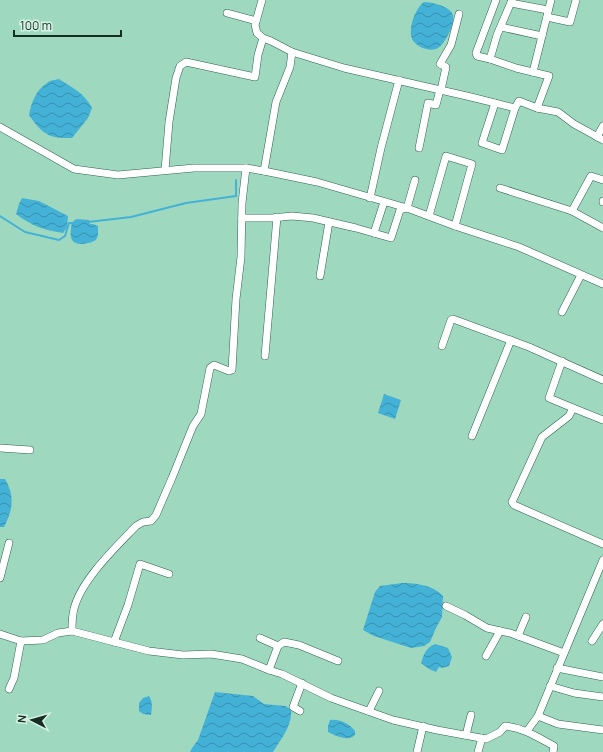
<svg xmlns="http://www.w3.org/2000/svg" width="603" height="752" viewBox="0 0 603 752" font-family="Manrope,sans-serif">
<defs>
<pattern id="water-waves" width="16" height="10" patternUnits="userSpaceOnUse"><rect width="16" height="10" fill="#44b1d7"/><path d="M0 5q4-4 8 0t8 0" fill="none" stroke="#3890ae"/></pattern>
</defs>
<rect width="100%" height="100%" fill="#9ed9bf"/>
<!-- water -->
<g fill="url(#water-waves)">
<path d="M424,2C432,2 448,6 452,13C457,21 445,44 438,48C431,52 420,48 415,43C405,34 415,8 424,2Z"/>
<path d="M59,79C73,88 84,93 92,108L88,118L72,138C49,139 42,134 29,115C31,103 36,90 47,83C50,80 55,80 59,79Z"/>
<path d="M22,198L39,201L68,216L67,227L63,233C43,230 32,226 16,214L19,204Z"/>
<path d="M77,219L89,220L90,224H93L98,226V235L96,240C93,241 91,243 88,243C75,246 69,242 71,229C71,225 72,221 77,219Z"/>
<path d="M384,394L401,400L395,419L378,413Z"/>
<path d="M0,479H5C15,496 13,510 4,527H0Z"/>
<path d="M402,583C416,583 433,585 443,596L442,617L436,628L430,642L424,646L411,648L374,636L363,630L375,592L380,586Z"/>
<path d="M435,644L448,648L452,657L449,666L442,668L439,667L436,672L429,669L421,663C424,653 426,648 435,644Z"/>
<path d="M215,692L253,696L264,704L285,706L291,709C293,725 281,739 273,752H190L192,748L198,740Z"/>
<path d="M149,696C153,702 152,708 151,715L143,714L139,711V703L143,698Z"/>
<path d="M330,720C340,719 348,723 355,731V735C348,742 336,736 328,732V726Z"/>
</g>
<g fill="none" stroke-linecap="round" stroke-linejoin="round">
<!-- stream -->
<g stroke="#44b1d7" stroke-width="2">
<path d="M0,216L25,232L59,240L65,236L69,223H73"/>
<path d="M88,222L131,217L186,203L236,196V180"/>
</g>
<defs>
<g id="minor">
<path d="M262,0L255,25L257,33L263,38L271,41L292,52L344,68L471,97L515,108L519,101L537,108L558,112L574,124L603,140"/>
<path d="M512,0L497,35L490,59L516,68L549,76L537,108"/>
<path d="M511,3L548,10"/>
<path d="M227,13L256,21"/>
<path d="M547,17L570,22L576,0"/>
<path d="M501,27L542,36"/>
<path d="M490,59L477,56L476,53L496,0"/>
<path d="M533,72L551,0"/>
<path d="M441,90L446,67L440,64L451,45L459,14"/>
<path d="M495,103L482,143L502,150L515,108"/>
<path d="M0,127L74,169L118,175L194,168H246L264,171L317,182L407,208L455,226L519,247L603,284"/>
<path d="M597,137L603,126"/>
<path d="M419,148L428,103L436,105L440,90"/>
<path d="M165,170L169,122L176,78L180,66L186,62L255,77L258,55L263,38"/>
<path d="M264,171L276,102L290,67L292,52"/>
<path d="M500,188L572,211L603,228"/>
<path d="M370,198L381,148L399,80"/>
<path d="M603,202V201"/>
<path d="M572,211L591,176L603,180"/>
<path d="M429,216L446,156L472,164L455,226"/>
<path d="M242,218H272L292,216L313,218L356,228L391,238L400,210L407,208L415,180"/>
<path d="M374,233L384,202"/>
<path d="M320,276L329,222"/>
<path d="M562,312L581,275"/>
<path d="M442,346L451,320L453,319L529,347L603,380"/>
<path d="M265,356L277,217"/>
<path d="M562,361L549,398L573,408"/>
<path d="M603,420L573,408L569,416L542,437L512,502L514,505L603,544"/>
<path d="M472,436L511,340"/>
<path d="M0,448L30,450"/>
<path d="M0,578L9,543"/>
<path d="M446,606L465,615L487,628L510,633L564,653"/>
<path d="M72,631C72,624 72,616 74,609C81,580 116,547 136,526L143,522L151,521L156,515L172,478L193,426L201,414L210,368L214,365L229,371L232,370L236,299L241,257L242,203L246,168"/>
<path d="M0,634L21,641L43,640L58,633L72,631L149,651L183,655L211,654L242,659L269,670L282,674L331,698L393,720L437,730L486,739L500,732L505,726C524,728 537,737 554,746L553,752"/>
<path d="M518,636L526,617"/>
<path d="M260,638L278,646L269,670"/>
<path d="M592,641L603,624"/>
<path d="M114,642L128,605L140,564L169,574"/>
<path d="M278,646L284,642L299,645L338,661"/>
<path d="M486,656L500,631"/>
<path d="M557,668L603,677"/>
<path d="M550,686L574,693L603,697"/>
<path d="M9,689L14,678L21,641"/>
<path d="M300,711L293,707L302,683"/>
<path d="M369,711L379,691"/>
<path d="M538,716L558,724L603,730"/>
<path d="M527,731L538,716L603,560"/>
<path d="M466,735L471,715"/>
<path d="M417,752L423,726"/>
<path d="M478,752L482,738"/>
</g>
</defs>
<!-- minor casing -->
<use href="#minor" stroke="#2b634d" stroke-width="8"/>
<!-- minor -->
<use href="#minor" stroke="#fff" stroke-width="7"/>
</g>
<!-- north arrow -->
<g transform="translate(32 720) rotate(276)" stroke="#d6f2e5" stroke-width="3" paint-order="stroke">
<path d="M0-3L7 15L0 10L-7 15Z" fill="#172e24"/>
<text y="-6" font-size="11" font-weight="bold" text-anchor="middle" fill="#172e24">N</text>
</g>
<!-- scale -->
<path d="M14 30v6h107v-6" fill="none" stroke="#172e24" stroke-width="2"/>
<text x="20" y="30" font-size="12" fill="#172e24" stroke="#d6f2e5" stroke-width="3" paint-order="stroke">100 m</text>
</svg>
